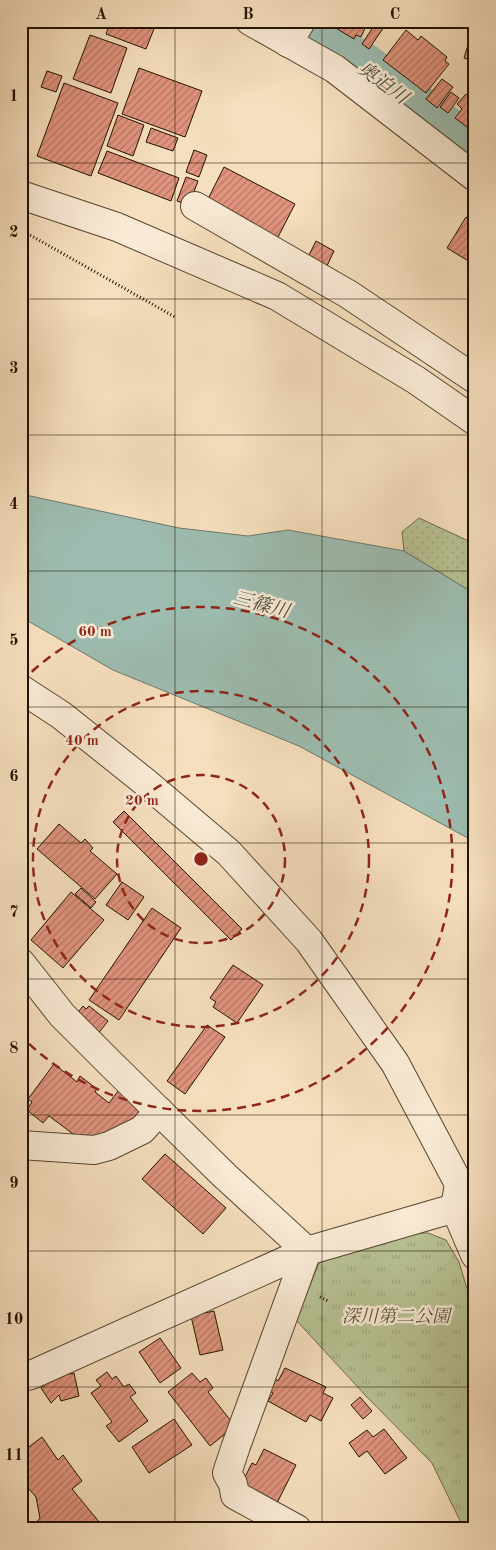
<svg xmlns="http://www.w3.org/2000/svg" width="496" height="1550" viewBox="0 0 496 1550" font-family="'Old Standard TT','Noto Serif JP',serif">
<defs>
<pattern id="grass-dots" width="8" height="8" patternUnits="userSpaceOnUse" patternTransform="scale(1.25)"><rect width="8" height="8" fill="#b8c294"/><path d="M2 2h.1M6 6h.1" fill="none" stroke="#9ea67e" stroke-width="1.8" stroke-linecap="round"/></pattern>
<pattern id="park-tufts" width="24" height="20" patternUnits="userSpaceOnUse" patternTransform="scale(1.25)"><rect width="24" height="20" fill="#b8c294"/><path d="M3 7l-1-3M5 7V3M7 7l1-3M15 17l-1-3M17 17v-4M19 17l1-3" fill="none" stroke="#9ea67e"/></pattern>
<pattern id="building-hatch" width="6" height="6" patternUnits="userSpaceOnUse" patternTransform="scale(1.25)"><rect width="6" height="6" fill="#e1947e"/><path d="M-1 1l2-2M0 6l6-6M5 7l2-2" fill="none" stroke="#b67765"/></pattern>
</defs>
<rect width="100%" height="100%" fill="#f6dfbe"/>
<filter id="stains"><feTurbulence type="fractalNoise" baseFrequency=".004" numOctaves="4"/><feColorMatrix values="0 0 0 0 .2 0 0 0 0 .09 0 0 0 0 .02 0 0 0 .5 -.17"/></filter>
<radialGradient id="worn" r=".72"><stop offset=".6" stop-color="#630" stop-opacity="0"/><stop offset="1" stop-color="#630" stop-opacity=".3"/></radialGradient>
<!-- grass -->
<path fill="url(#grass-dots)" stroke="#6d6a4a" d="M419,518L475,544V594L404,551L402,532Z"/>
<!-- park -->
<path fill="url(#park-tufts)" stroke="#6d6a4a" d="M401,1233H428L446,1240L459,1262L475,1315V1518L464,1529L432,1463L366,1396L296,1320L319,1263Z"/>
<!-- water -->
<path fill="#9dbdb1" stroke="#6c796b" d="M21,494L179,528L248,536L288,530L404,551L475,594V842L299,746L113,670L21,617Z"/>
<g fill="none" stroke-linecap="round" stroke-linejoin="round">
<!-- river -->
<path stroke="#9dbdb1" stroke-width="50" d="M284,21L362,67L475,154"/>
</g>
<!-- building -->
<g fill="url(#building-hatch)" stroke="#221201">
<path d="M111,21H157L146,49L106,34Z"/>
<path d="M331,21H363L362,24L366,26L361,37L356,35L354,39L329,24Z"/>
<path d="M377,21H388L369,49L362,44Z"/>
<path d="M474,25H475V62L464,58Z"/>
<path d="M406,30L418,40L421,36L447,57L445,61L449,64L426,93L383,60Z"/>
<path d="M90,35L127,48L111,93L73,79Z"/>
<path d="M139,68L202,91L185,137L122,114Z"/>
<path d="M47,71L62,76L56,92L41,87Z"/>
<path d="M442,79L453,87L437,108L426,99Z"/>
<path d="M64,83L118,103L91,176L37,156Z"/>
<path d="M451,92L459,98L448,113L440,107Z"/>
<path d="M466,94L471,98L475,94V133L455,118L462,109L457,104Z"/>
<path d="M118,115L144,125L133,156L107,146Z"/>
<path d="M151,128L178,138L173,151L146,142Z"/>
<path d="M194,150L207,155L199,177L186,172Z"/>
<path d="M107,151L179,178L171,201L98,173Z"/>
<path d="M224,167L295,204L277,239L206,203Z"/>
<path d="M186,177L198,181L189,205L177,201Z"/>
<path d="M466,217L475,222V265L447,248Z"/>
<path d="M316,241L334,251L326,268L307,259Z"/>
<path d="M124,811L242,929L231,940L113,822Z"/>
<path d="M59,824L81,843L85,839L93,848L90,851L117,874L95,899L37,849Z"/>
<path d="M122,882L144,897L128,920L106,905Z"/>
<path d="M81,888L96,902L91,908L75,894Z"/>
<path d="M71,892L104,920L63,968L31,940Z"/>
<path d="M152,908L181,928L119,1020L89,1000Z"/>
<path d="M233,965L263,985L237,1023L213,1007L216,1002L210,998Z"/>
<path d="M83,1006L86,1009L89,1006L108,1021L94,1039L76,1015Z"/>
<path d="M207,1025L225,1037L185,1094L167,1081Z"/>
<path d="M54,1064L77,1082L80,1076L97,1089L95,1092L109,1103L119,1090L140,1108L132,1128L81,1140L49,1116L43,1123L27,1110L32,1102L28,1099Z"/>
<path d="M165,1154L226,1208L203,1234L142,1179Z"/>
<path d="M214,1311L223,1350L200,1355L191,1316Z"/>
<path d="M160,1338L181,1368L160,1383L139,1352Z"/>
<path d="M285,1368L326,1387L323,1393L333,1398L321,1421L310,1415L306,1422L268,1401L273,1393L269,1391L276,1379L278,1381Z"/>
<path d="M107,1372L112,1379L116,1376L124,1387L129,1384L136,1393L130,1397L148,1421L119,1442L106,1426L112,1422L91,1393L101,1386L96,1380Z"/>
<path d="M74,1373L79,1396L61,1401L59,1395L51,1403L41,1388L52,1378Z"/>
<path d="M192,1373L200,1382L206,1378L213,1388L208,1392L235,1426L210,1446L168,1392Z"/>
<path d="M360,1397L372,1411L363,1419L351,1405Z"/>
<path d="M174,1419L192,1445L149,1473L132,1447Z"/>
<path d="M384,1429L407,1458L385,1474L367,1451L359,1457L349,1443L367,1430L373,1437Z"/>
<path d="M42,1437L58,1460L63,1455L82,1481L72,1489L105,1529H38L34,1525L40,1518L36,1497L21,1480V1453Z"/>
<path d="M264,1449L296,1465L277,1503L241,1485L252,1463L256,1465Z"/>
</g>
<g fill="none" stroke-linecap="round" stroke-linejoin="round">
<defs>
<g id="minor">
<path d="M250,21L335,69L475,177"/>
<path d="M288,43L300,23"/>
<path d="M21,195L117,227L277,296L416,380L475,421"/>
<path d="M195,206L348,294L475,379"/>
<path d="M21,689L61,715L145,782L229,853L309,941L395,1063L459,1184L455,1208L475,1255"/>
<path d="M21,963L62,1015L112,1065L225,1176L307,1251"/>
<path d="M21,1145L94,1150L109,1146L142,1130L159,1111"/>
<path d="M21,1377L31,1375L307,1251L455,1208"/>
<path d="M297,1529L235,1495L233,1484L227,1473L236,1446L307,1251"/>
</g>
</defs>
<!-- minor casing -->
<use href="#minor" stroke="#574530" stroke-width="30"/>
<!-- path -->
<g stroke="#221201" stroke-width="3" stroke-dasharray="1 2.5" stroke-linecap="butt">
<path d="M21,230L175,317"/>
<path d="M320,1297L328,1301"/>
<path d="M473,1419H475"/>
</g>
<!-- minor -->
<use href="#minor" stroke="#f9ead5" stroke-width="28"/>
</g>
<!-- grid -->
<path fill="none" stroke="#221201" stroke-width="1" stroke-opacity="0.55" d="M175,21V1529M322,21V1529M21,163H475M21,299H475M21,435H475M21,571H475M21,707H475M21,843H475M21,979H475M21,1115H475M21,1251H475M21,1387H475"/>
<!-- distance rings -->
<g fill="none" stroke="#8f2418" stroke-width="2.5" stroke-dasharray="9 6">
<circle cx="201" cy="859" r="84"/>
<circle cx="201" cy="859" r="168"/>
<path d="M21 682A252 252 0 1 1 21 1036"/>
</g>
<g text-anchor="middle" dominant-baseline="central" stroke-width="5" stroke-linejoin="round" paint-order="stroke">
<!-- park labels -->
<g font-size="18" font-style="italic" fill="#565034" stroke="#f9ead5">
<text x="396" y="1317">深川第二公園</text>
</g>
<!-- water labels -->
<g font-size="19" font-style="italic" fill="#4d4e3f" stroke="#f9ead5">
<text transform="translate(382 84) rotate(36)">奥迫川</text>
<text transform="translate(261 606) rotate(15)">三篠川</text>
</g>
</g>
<circle cx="201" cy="859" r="8" fill="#8f2418" stroke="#f9ead5" stroke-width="2.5"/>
<g font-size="15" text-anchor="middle" font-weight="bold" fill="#8f2418" stroke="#f9ead5" stroke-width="5" stroke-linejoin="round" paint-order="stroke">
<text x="95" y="636">60 m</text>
<text x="82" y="745">40 m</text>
<text x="142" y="805">20 m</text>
</g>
<!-- margin -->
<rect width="496" height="1550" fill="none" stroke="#f6dfbe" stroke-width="55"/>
<rect x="28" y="28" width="440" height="1494" fill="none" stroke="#221201" stroke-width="2"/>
<g font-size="16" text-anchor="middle" font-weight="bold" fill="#221201">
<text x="101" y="19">A</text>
<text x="248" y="19">B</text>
<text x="395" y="19">C</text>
<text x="14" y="101">1</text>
<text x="14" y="237">2</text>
<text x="14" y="373">3</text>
<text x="14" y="509">4</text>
<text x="14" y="645">5</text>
<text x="14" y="781">6</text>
<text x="14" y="917">7</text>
<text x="14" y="1053">8</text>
<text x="14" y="1188">9</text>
<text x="14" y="1324">10</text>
<text x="14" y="1460">11</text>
</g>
<rect width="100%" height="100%" filter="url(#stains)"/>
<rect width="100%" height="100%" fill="url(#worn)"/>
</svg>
